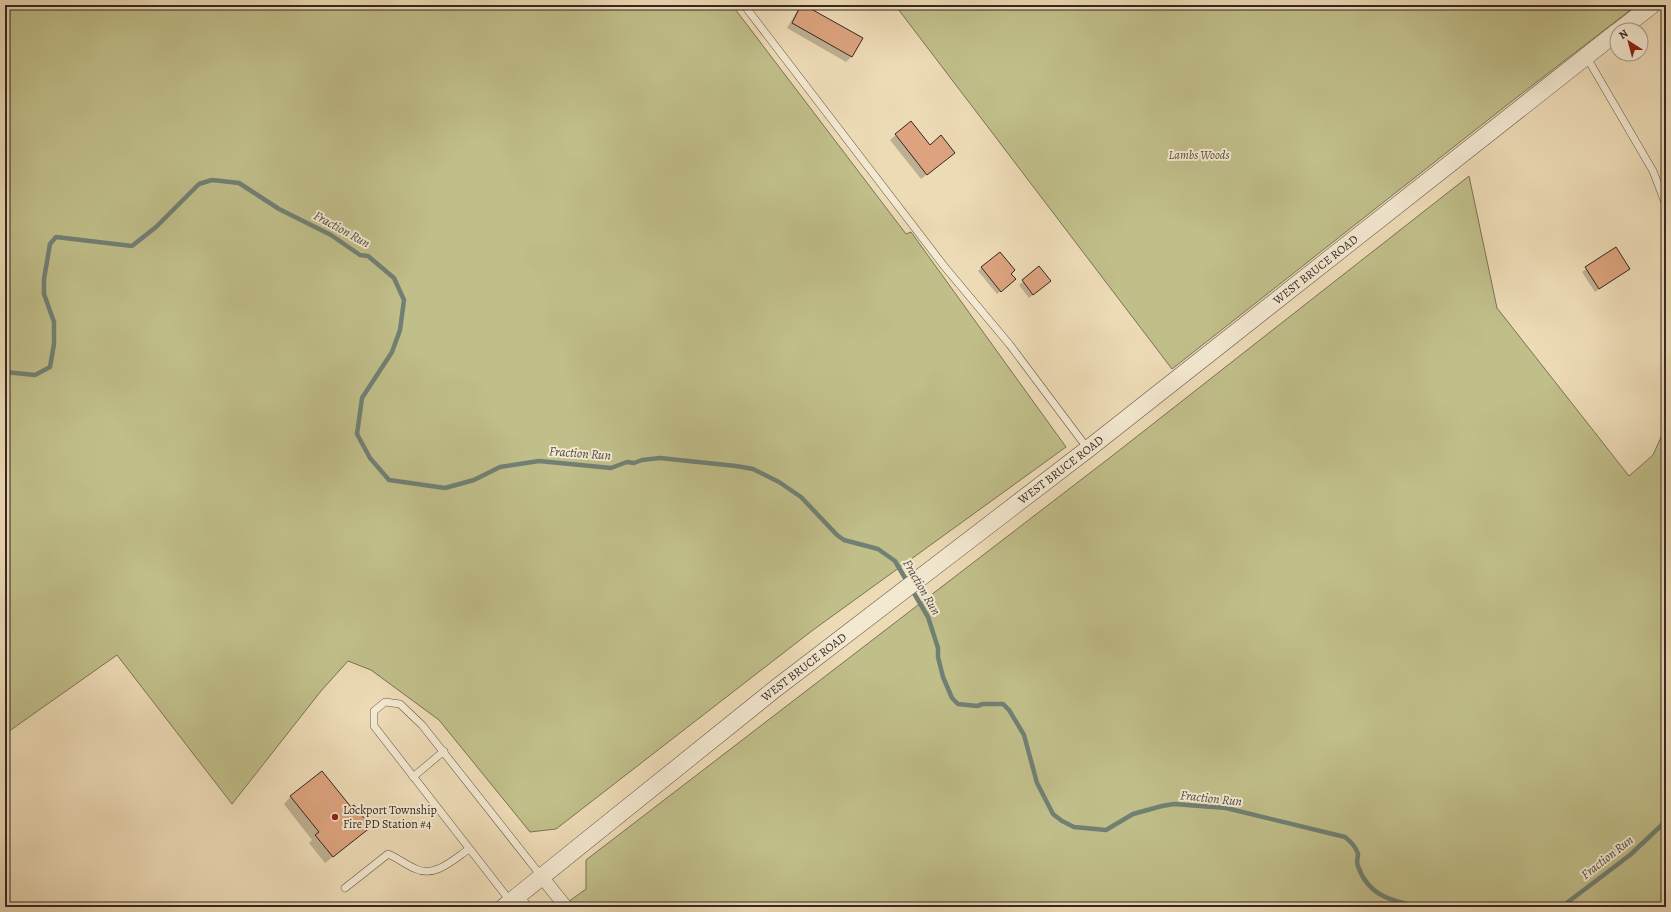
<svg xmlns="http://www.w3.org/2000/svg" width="1671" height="912" viewBox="0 0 1671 912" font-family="Alegreya,serif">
<rect width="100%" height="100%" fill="#eddbb6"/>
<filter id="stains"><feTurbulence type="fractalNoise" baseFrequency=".005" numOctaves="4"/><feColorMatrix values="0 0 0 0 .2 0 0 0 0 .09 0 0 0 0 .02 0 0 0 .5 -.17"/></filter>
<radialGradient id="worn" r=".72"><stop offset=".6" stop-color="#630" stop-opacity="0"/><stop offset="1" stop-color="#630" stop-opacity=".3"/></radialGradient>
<!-- green -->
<g fill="#c0be89" stroke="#7a7255">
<path d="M5,5H732L906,234L911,232L1066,447L813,630L556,829L530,832L439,720L371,670L348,661L321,691L232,804L117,655L5,734Z"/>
<path d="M895,5H1637L1512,101L1172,369Z"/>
<path d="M1469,176L1497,308L1629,476L1653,455L1666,426V907H561L586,889V860L1112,456Z"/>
</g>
<!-- shadow -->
<g fill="#0003">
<path d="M802,5L852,56L846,62L787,28L797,11Z"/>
<path d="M911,122L929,146L948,158L921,179L890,140Z"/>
<path d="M1616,248L1625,272L1595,292L1582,272Z"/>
<path d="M1000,253L1010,274L1011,283L997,294L978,271Z"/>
<path d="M1039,268L1046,285L1029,298L1019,285Z"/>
<path d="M291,796L350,809L370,827L325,863L309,843L312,840L284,804Z"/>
</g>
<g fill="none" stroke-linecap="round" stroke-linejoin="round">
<!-- stream -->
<g stroke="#718074" stroke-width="4.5">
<path d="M5,372L35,375L50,367L54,344V322L44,294V279L50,244L56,237L132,246L156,227L199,184L212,180L239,183L279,209L331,235L360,255L368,256L394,278L404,300L400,330L392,352L362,398L357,434L370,458L389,480L445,488L474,480L500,467L539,461L611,468L627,462L634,463L642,460L660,458L736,466L753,469L779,482L801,497L837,535L844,540L878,549L895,561L928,617L938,648V657L943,677L952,698L958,704L977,706L983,704H1003L1009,710L1024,735L1037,783L1053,814L1062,821L1074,827L1106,830L1133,814L1162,806L1174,804L1226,808L1345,837C1350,841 1356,847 1358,854C1358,858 1356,862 1358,866C1368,896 1392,901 1419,907"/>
<path d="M1559,907L1564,905L1630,855L1666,821"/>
</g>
</g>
<!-- building -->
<g fill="#dca37e" stroke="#342721">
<path d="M801,5H804L863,38L852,57L792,23Z"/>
<path d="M911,121L930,145L941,135L955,153L927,175L895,134Z"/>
<path d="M1616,247L1630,269L1599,289L1585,267Z"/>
<path d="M1000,252L1015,270L1011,274L1016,279L1001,292L981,267Z"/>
<path d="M1039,266L1051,281L1033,295L1022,280Z"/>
<path d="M322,771L351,807L354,805L371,827L333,857L315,835L319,832L290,796Z"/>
</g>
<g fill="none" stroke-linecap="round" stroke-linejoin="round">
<defs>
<g id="service">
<path d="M744,5L944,266L1010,345L1088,449"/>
<path d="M1586,56L1653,171L1666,205"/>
<path d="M413,777L444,751"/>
<path d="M345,888L388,854C398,858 406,865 416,869C435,878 454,859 469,849"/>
<path d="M511,902L374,726V711L385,702L400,704L422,725L542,877"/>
</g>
<g id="minor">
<path d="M542,877L566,907"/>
<path d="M517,897L525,907"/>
</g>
<g id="tertiary">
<path d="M1620,30L1652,5"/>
<path id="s1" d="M504,907L775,689L1088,449L1617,32"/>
</g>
</defs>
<!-- service casing -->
<use href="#service" stroke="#625446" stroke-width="8"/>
<!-- minor casing -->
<use href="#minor" stroke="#625446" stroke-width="14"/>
<!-- tertiary casing -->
<use href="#tertiary" stroke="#625446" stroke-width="18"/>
<!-- service -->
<use href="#service" stroke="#f3e8d0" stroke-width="7"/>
<!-- minor -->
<use href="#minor" stroke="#f3e8d0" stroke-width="13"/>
<!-- tertiary -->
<use href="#tertiary" stroke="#f3e8d0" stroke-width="17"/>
</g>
<!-- markers -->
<circle fill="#8f2418" stroke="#f3e8d0" stroke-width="1.5" cx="335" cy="817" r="4"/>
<g text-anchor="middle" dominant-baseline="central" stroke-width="4" stroke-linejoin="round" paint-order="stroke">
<!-- park labels -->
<g font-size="12" font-style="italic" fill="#574d3b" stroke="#f3e8d0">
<text x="1199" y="155">Lambs Woods</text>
</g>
<!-- street labels -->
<g font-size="12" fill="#342721" stroke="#f3e8d0">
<text stroke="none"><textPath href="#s1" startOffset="1032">WEST BRUCE ROAD</textPath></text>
<text stroke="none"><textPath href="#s1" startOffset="708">WEST BRUCE ROAD</textPath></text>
<text stroke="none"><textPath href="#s1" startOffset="384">WEST BRUCE ROAD</textPath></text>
</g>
<!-- poi labels -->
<g font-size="12" fill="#342721" stroke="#f3e8d0" text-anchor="start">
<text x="343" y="810">Lockport Township<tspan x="343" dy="14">Fire PD Station #4</tspan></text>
</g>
<!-- water labels -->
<g font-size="13" font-style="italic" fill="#4d4c44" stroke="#f3e8d0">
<text transform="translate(342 229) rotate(29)">Fraction Run</text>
<text transform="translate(580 453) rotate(4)">Fraction Run</text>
<text transform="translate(922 587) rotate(60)">Fraction Run</text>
<text transform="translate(1211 798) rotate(6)">Fraction Run</text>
<text transform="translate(1607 857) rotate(-38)">Fraction Run</text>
</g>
</g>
<!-- margin -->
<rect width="1671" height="912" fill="none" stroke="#eddbb6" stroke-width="20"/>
<rect x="6" y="6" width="1659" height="900" fill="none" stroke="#342721" stroke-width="2"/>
<rect x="10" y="10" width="1651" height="892" fill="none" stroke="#342721"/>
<!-- north arrow -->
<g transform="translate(1629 42) rotate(324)"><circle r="19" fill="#f3e8d0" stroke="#a79b8a"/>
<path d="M0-3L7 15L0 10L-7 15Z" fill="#8f2418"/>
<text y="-6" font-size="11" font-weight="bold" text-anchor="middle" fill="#342721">N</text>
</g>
<rect width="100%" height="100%" filter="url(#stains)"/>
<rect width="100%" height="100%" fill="url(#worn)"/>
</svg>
